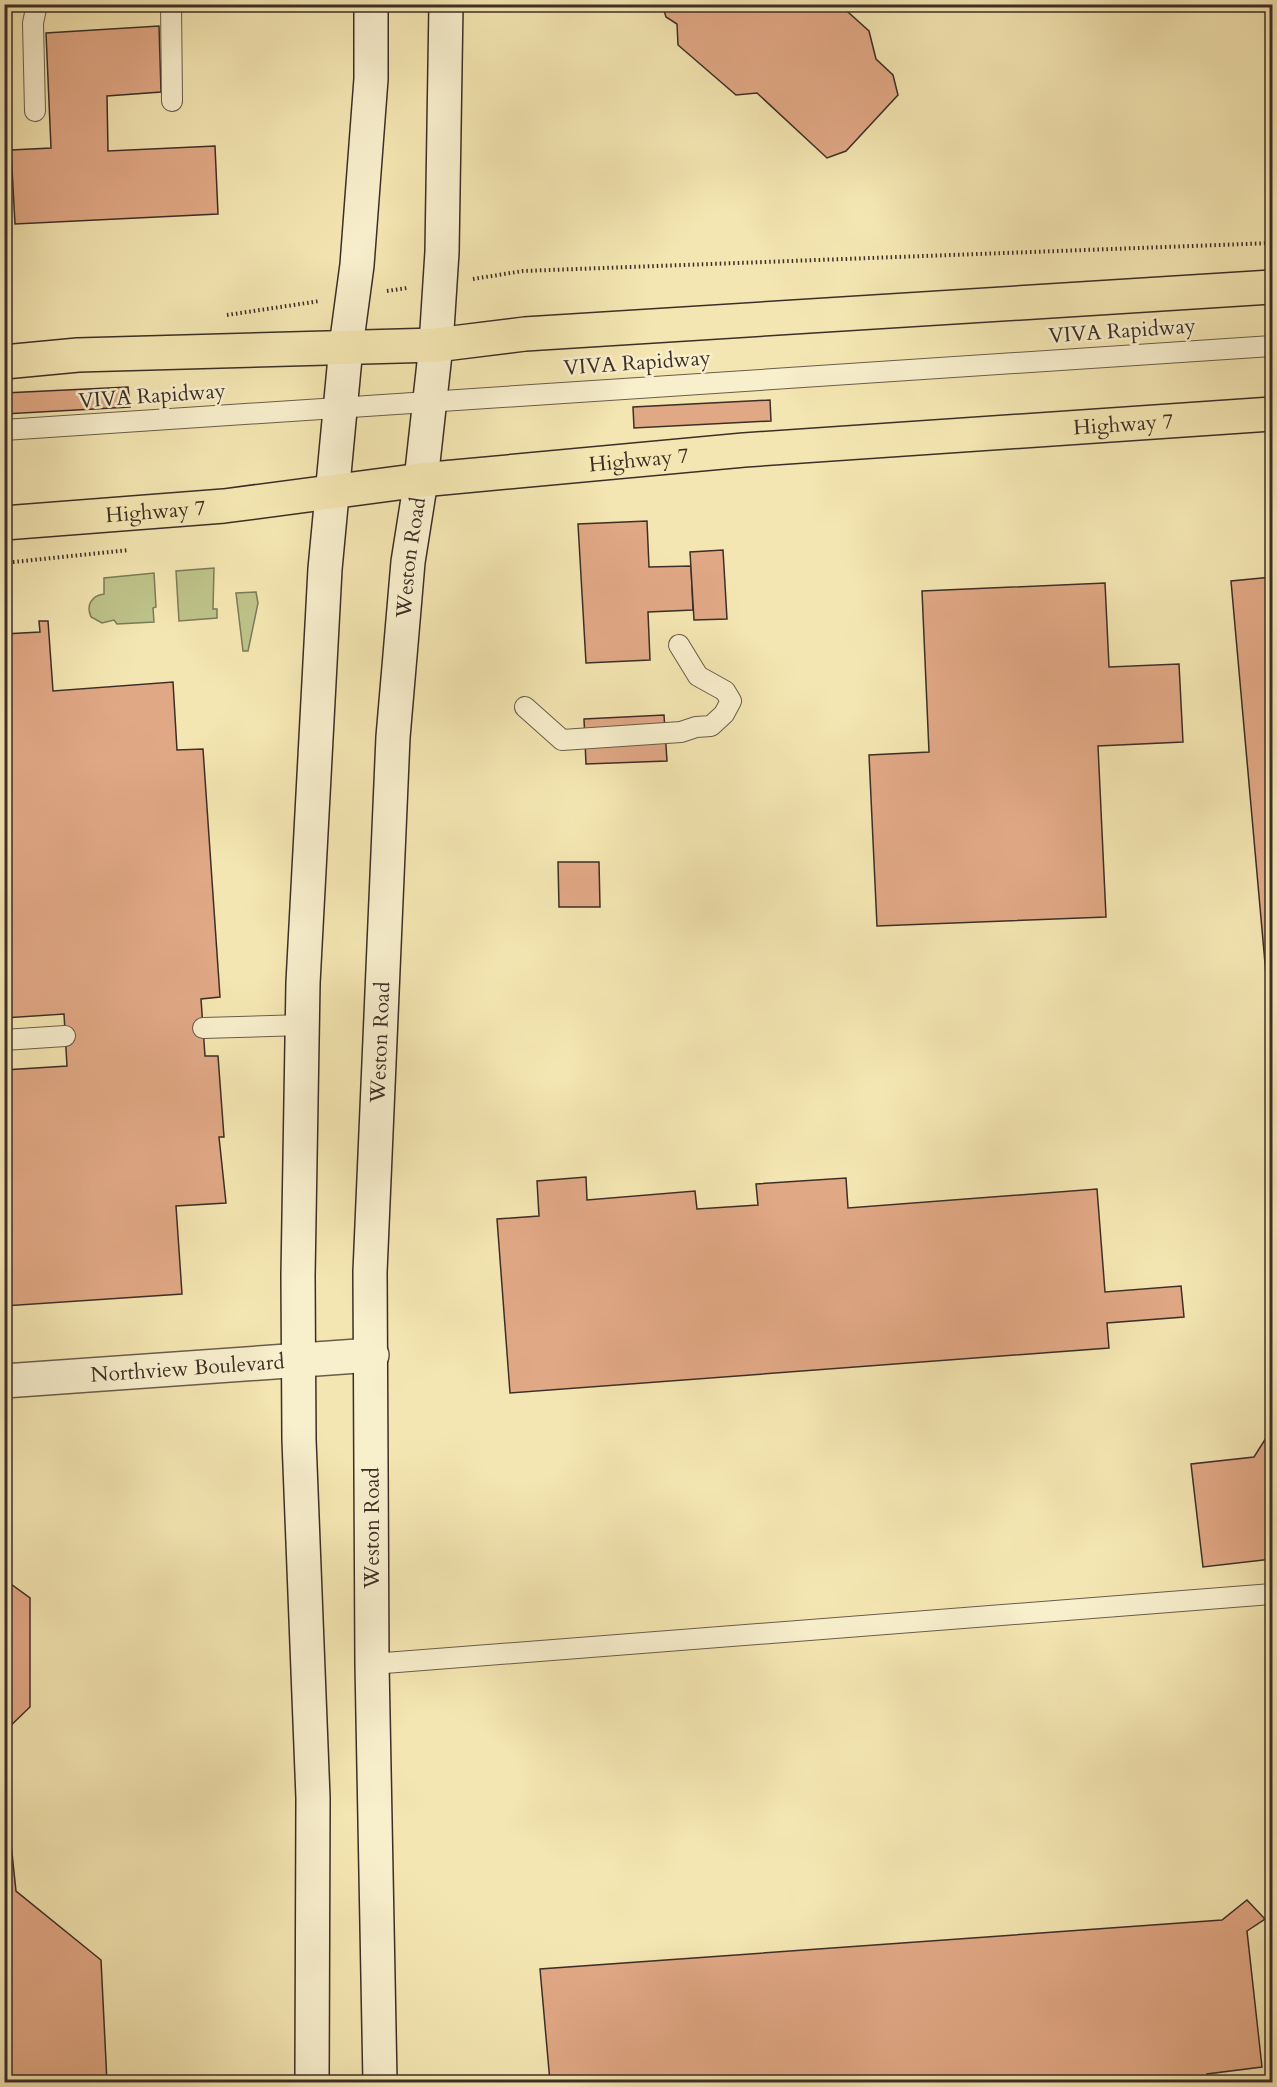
<svg xmlns="http://www.w3.org/2000/svg" width="1277" height="2087" viewBox="0 0 1277 2087" font-family="Cardo,serif">
<rect width="100%" height="100%" fill="#f4e6b2"/>
<filter id="stains"><feTurbulence type="fractalNoise" baseFrequency=".00333" numOctaves="4"/><feColorMatrix values="0 0 0 0 .2 0 0 0 0 .09 0 0 0 0 .02 0 0 0 .5 -.17"/></filter>
<radialGradient id="worn" r=".72"><stop offset=".6" stop-color="#630" stop-opacity="0"/><stop offset="1" stop-color="#630" stop-opacity=".3"/></radialGradient>
<!-- green -->
<g fill="#bec48a" stroke="#7d7a58" stroke-width="1.5">
<path d="M214,568L213,609H217V618L179,621L176,571Z"/>
<path d="M154,573L156,607L153,608L154,622L117,624L114,620L102,623L91,617C86,605 91,596 104,594V578Z"/>
<path d="M256,592L258,603L248,651H243L236,593Z"/>
</g>
<!-- building -->
<g fill="#e1a885" stroke="#3c2f27" stroke-width="1.5">
<path d="M662,4H839L869,31L876,59L893,75L898,95L846,151L827,158L757,93L736,95L678,45L677,24L666,17Z"/>
<path d="M159,26L161,92L107,96L108,151L215,146L218,214L15,224L11,150L51,148L46,33Z"/>
<path d="M128,387L130,407L4,414V393Z"/>
<path d="M770,400L771,421L634,428L633,407Z"/>
<path d="M647,521L649,567L691,566L693,610L648,612L650,660L586,663L578,524Z"/>
<path d="M723,550L727,619L694,620L690,552Z"/>
<path d="M1272,577V1042L1231,581Z"/>
<path d="M1105,583L1109,667L1179,664L1183,742L1098,746L1106,917L877,926L869,755L929,752L922,591Z"/>
<path d="M39,621H48L53,691L173,682L177,750L203,749L220,997L201,999L205,1056H218L224,1137H219L226,1203L176,1206L182,1294L4,1306V1070L67,1066L64,1014L4,1018V634L40,632Z"/>
<path d="M664,715L667,761L586,764L584,719Z"/>
<path d="M558,862H599L600,907H559Z"/>
<path d="M586,1177L587,1200L695,1191L697,1209L758,1205L756,1184L846,1178L848,1208L1097,1189L1105,1292L1181,1286L1184,1317L1107,1323L1109,1348L510,1393L497,1219L539,1216L537,1181Z"/>
<path d="M1266,1438L1272,1445V1559L1203,1567L1191,1464L1254,1457Z"/>
<path d="M4,1579L30,1598V1707L4,1732Z"/>
<path d="M4,1777L16,1891L101,1960L107,2082H4Z"/>
<path d="M1247,1900L1265,1919L1247,1931L1262,2067L1207,2074L1208,2082H550L540,1969L1222,1920Z"/>
</g>
<g fill="none" stroke-linecap="round" stroke-linejoin="round">
<defs>
<g id="service">
<path d="M171,4L172,101"/>
<path d="M35,111L33,23L37,4"/>
<path d="M4,430L1272,346"/>
<path d="M525,707L562,740L681,732L696,727L711,726L724,714L731,701L725,691L698,676L679,645"/>
<path d="M203,1028L303,1025"/>
<path d="M4,1040L65,1036"/>
<path d="M372,1664L1272,1594"/>
</g>
<g id="minor">
<path id="s1" d="M4,1381L372,1355"/>
</g>
<g id="secondary">
<path d="M312,2082L313,1798L299,1440L298,1276L303,983L325,569L346,347L357,265L371,79V4"/>
<path id="s2" d="M380,2082L372,1664L370,1272L393,737L408,562L421,480L436,345L442,252L446,4"/>
</g>
<g id="primary">
<path d="M4,362L78,355L436,345L525,334L1272,287"/>
<path id="s3" d="M4,523L224,506L421,480L744,450L1272,414"/>
</g>
</defs>
<!-- service casing -->
<use href="#service" stroke="#6a5d4a" stroke-width="22"/>
<!-- minor casing -->
<use href="#minor" stroke="#6a5d4a" stroke-width="36"/>
<!-- secondary casing -->
<use href="#secondary" stroke="#3c2f27" stroke-width="36"/>
<!-- primary casing -->
<use href="#primary" stroke="#3c2f27" stroke-width="36"/>
<!-- path -->
<g stroke="#3c2f27" stroke-width="4" stroke-dasharray="1.5 3" stroke-linecap="butt">
<path d="M473,279L523,271L1272,243"/>
<path d="M387,291L407,288"/>
<path d="M227,315L320,301"/>
<path d="M4,563L129,550"/>
</g>
<!-- service -->
<use href="#service" stroke="#f8efcd" stroke-width="20"/>
<!-- minor -->
<use href="#minor" stroke="#f8efcd" stroke-width="33"/>
<!-- secondary -->
<use href="#secondary" stroke="#f8efcd" stroke-width="33"/>
<!-- primary -->
<use href="#primary" stroke="#f4e6b2" stroke-width="33"/>
</g>
<g text-anchor="middle" dominant-baseline="central" stroke-width="5" stroke-linejoin="round" paint-order="stroke">
<!-- street labels -->
<g font-size="21" fill="#3c2f27" stroke="#f8efcd">
<text transform="translate(1122 331) rotate(-4)">VIVA Rapidway</text>
<text transform="translate(637 363) rotate(-4)">VIVA Rapidway</text>
<text transform="translate(152 396) rotate(-4)">VIVA Rapidway</text>
<text stroke="none"><textPath href="#s3" startOffset="1124">Highway 7</textPath></text>
<text stroke="none"><textPath href="#s3" startOffset="638">Highway 7</textPath></text>
<text stroke="none"><textPath href="#s3" startOffset="152">Highway 7</textPath></text>
<text stroke="none"><textPath href="#s2" startOffset="1526">Weston Road</textPath></text>
<text stroke="none"><textPath href="#s2" startOffset="1040">Weston Road</textPath></text>
<text stroke="none"><textPath href="#s1" startOffset="184">Northview Boulevard</textPath></text>
<text transform="translate(372 1528) rotate(-90)">Weston Road</text>
</g>
</g>
<!-- margin -->
<rect width="1277" height="2087" fill="none" stroke="#f4e6b2" stroke-width="24"/>
<rect x="6" y="6" width="1265" height="2075" fill="none" stroke="#3c2f27" stroke-width="3"/>
<rect x="12" y="12" width="1253" height="2063" fill="none" stroke="#3c2f27" stroke-width="1.5"/>
<rect width="100%" height="100%" filter="url(#stains)"/>
<rect width="100%" height="100%" fill="url(#worn)"/>
</svg>
